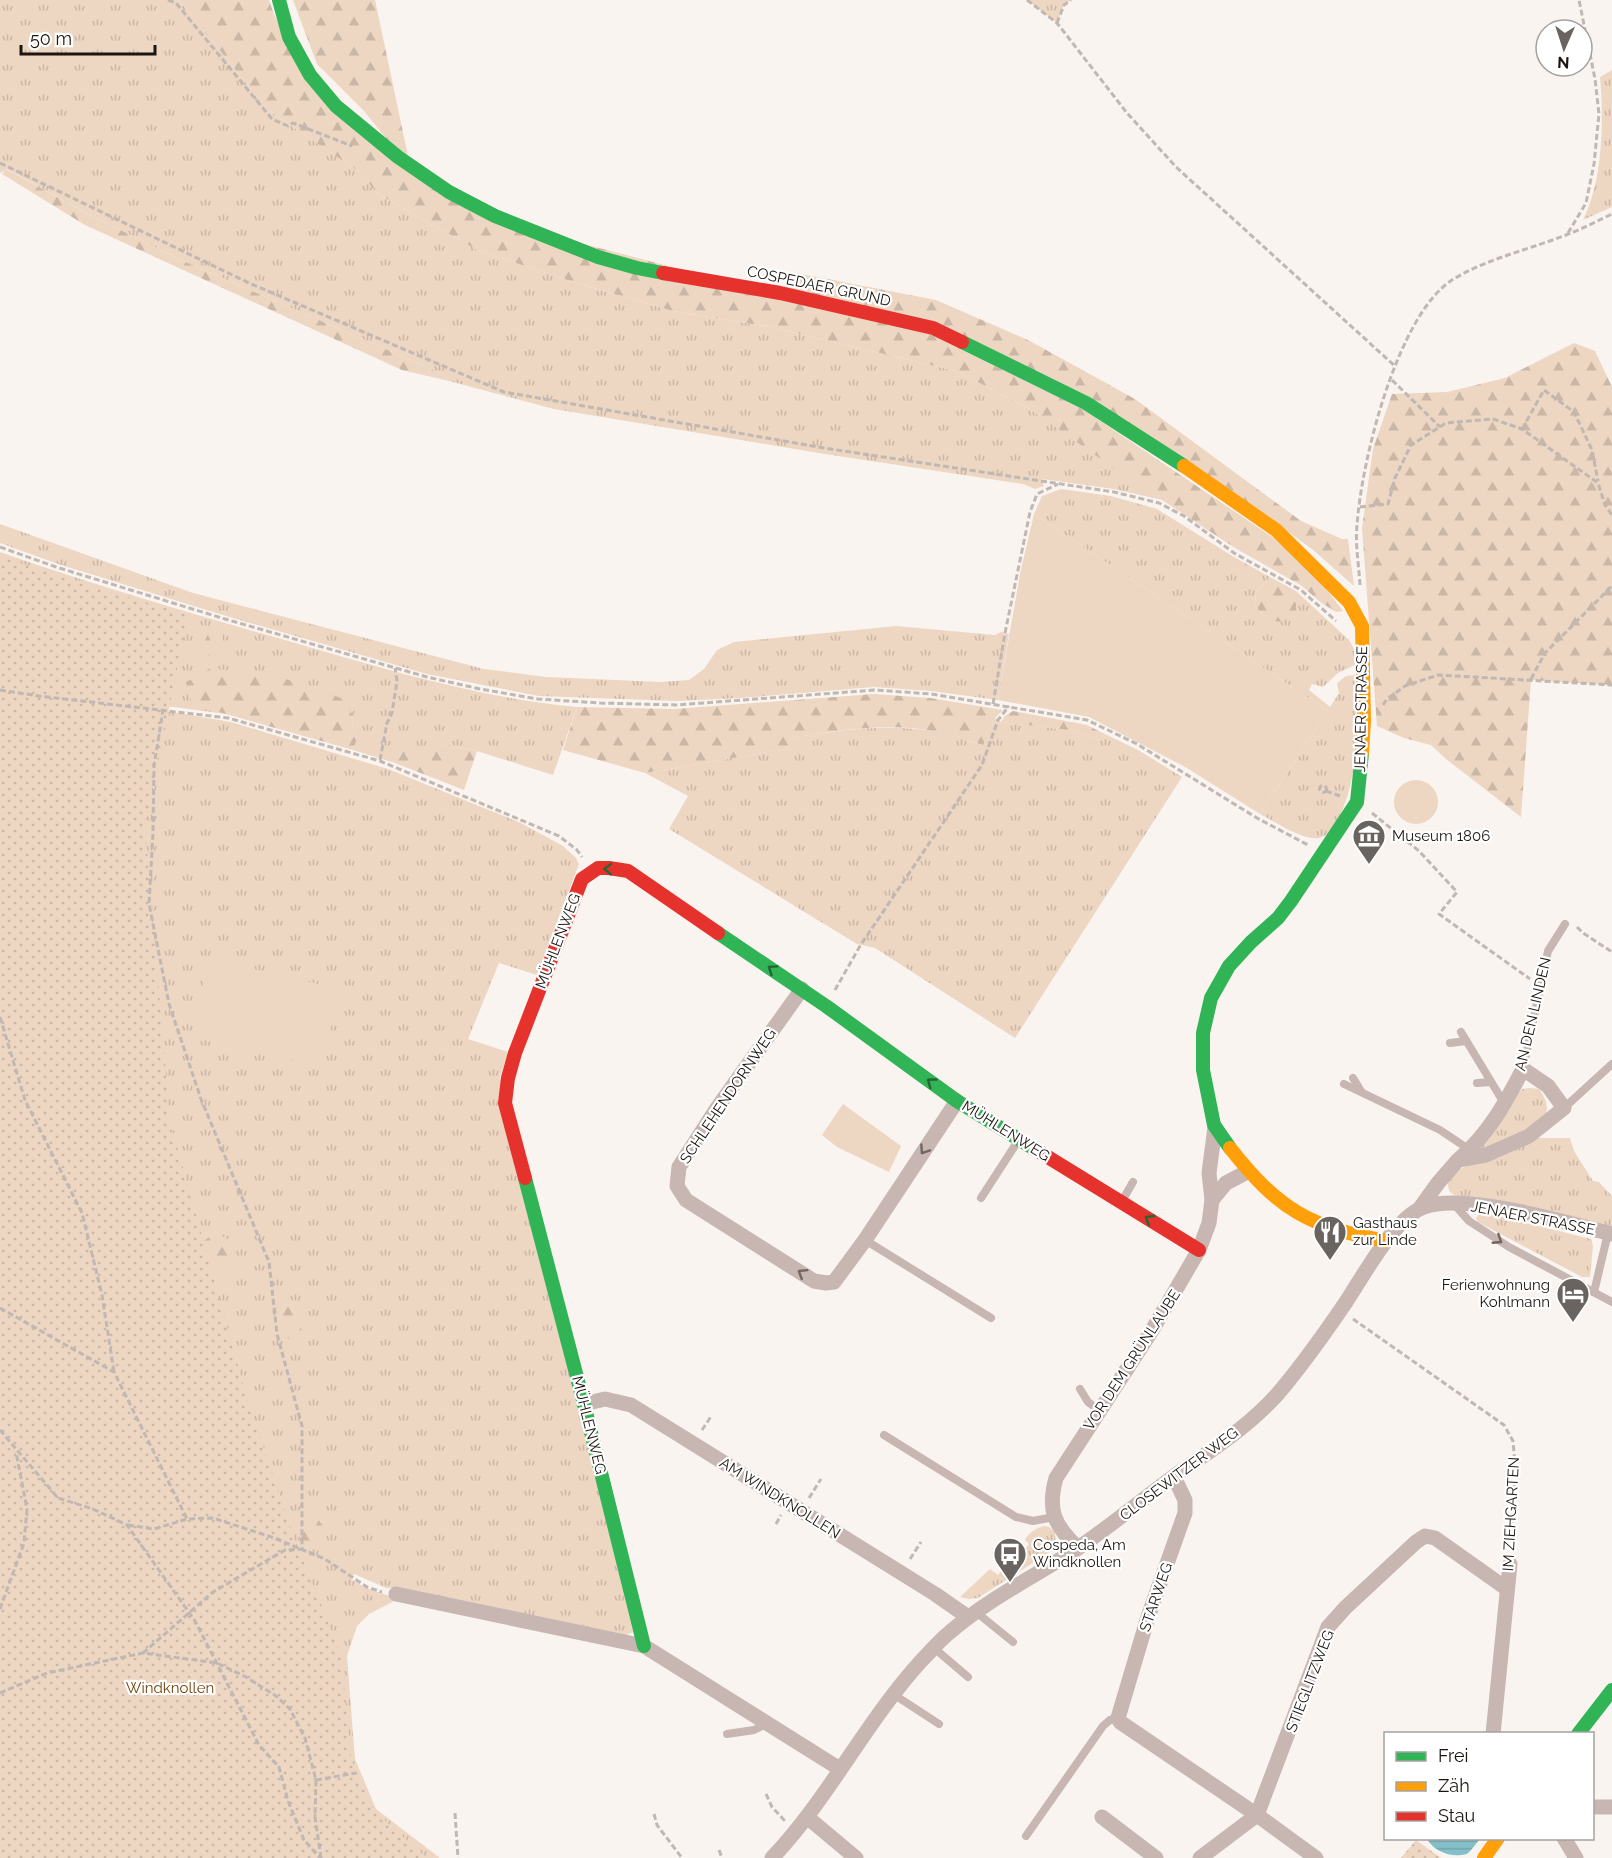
<svg xmlns="http://www.w3.org/2000/svg" width="1612" height="1858" viewBox="0 0 1612 1858" font-family="Raleway,sans-serif">
<defs>
<pattern id="grass-tufts" width="24" height="20" patternUnits="userSpaceOnUse" patternTransform="scale(1.5)"><rect width="24" height="20" fill="#edd6c2"/><path d="M3 7l-1-3M5 7V3M7 7l1-3M15 17l-1-3M17 17v-4M19 17l1-3" fill="none" stroke="#cbb7a6"/></pattern>
<pattern id="forest-firs" width="22" height="20" patternUnits="userSpaceOnUse" patternTransform="scale(1.5)"><rect width="22" height="20" fill="#edd6c2"/><path d="M5 1l3.5 6h-7zM16 11l3.5 6h-7z" fill="#cbb7a6"/></pattern>
<pattern id="park-dots" width="8" height="8" patternUnits="userSpaceOnUse" patternTransform="scale(1.5)"><rect width="8" height="8" fill="#edd6c2"/><path d="M2 2h.1M6 6h.1" fill="none" stroke="#cbb7a6" stroke-width="1.8" stroke-linecap="round"/></pattern>
<pattern id="water-rules" width="6" height="5" patternUnits="userSpaceOnUse" patternTransform="scale(1.5)"><rect width="6" height="5" fill="#83c0ca"/><path d="M0 2.5h6" fill="none" stroke="#71a4ac"/></pattern>
</defs>
<rect width="100%" height="100%" fill="#f9f4f0"/>
<!-- grass -->
<g fill="url(#grass-tufts)">
<path d="M0,0H179L268,110L358,171L378,194L479,251L583,285L673,311L770,327L956,371L1030,409L1162,500L1114,489L1042,479L1044,486L1035,489L1023,484L825,454L554,409L449,381L445,375L181,260L92,216L7,169L0,173Z"/>
<path d="M1027,0H1071L1064,5L1057,23Z"/>
<path d="M1612,70V207L1583,220C1603,180 1604,121 1600,77Z"/>
<path d="M1061,489L1111,496L1157,509L1234,557L1270,577L1256,593L1255,605L1266,620L1296,612V591L1349,640L1354,649L1355,665L1338,673L1323,687L1312,684L1309,690L1330,707L1339,693L1337,683L1346,676L1355,675C1355,723 1361,771 1340,815C1335,825 1330,836 1319,838C1303,841 1274,821 1260,814L1328,711L1034,514L1042,496Z"/>
<path d="M0,524L193,593L484,669L546,677L661,682L689,680L704,669L717,650L734,642L896,626L995,635L1001,632L1009,634L998,700L931,691L874,687L740,698L676,701L539,696L427,674L226,616L58,564L0,543Z"/>
<path d="M0,552C97,586 196,615 295,643C388,670 480,698 577,707L553,775L477,751L438,743L389,756L395,763L353,750L357,739L352,730L353,715L199,706L233,715L174,707H166V711L231,722L388,769L521,823L563,846L576,858L579,864L537,975L499,963L468,1039L508,1052L500,1077L633,1632L624,1636L400,1588H386L354,1574L351,1579L364,1587L398,1599L369,1614L357,1626L347,1656L355,1759L376,1809L440,1858H412L369,1810L335,1722L382,1858H0Z"/>
<path d="M995,718L1001,722L1068,730L1098,740L1105,734L1138,750L1182,777L1015,1038L875,948L857,944L669,829L688,796L645,773L786,749L791,738C839,730 890,723 938,732C953,735 968,741 982,745Z"/>
<path d="M1530,1088L1539,1089C1544,1096 1550,1107 1545,1116C1533,1134 1498,1147 1477,1149L1515,1097L1522,1089Z"/>
<path d="M1537,1138H1570L1574,1151L1593,1181L1599,1182L1612,1196V1228L1502,1202L1456,1196L1450,1192C1447,1186 1447,1180 1452,1175C1466,1162 1518,1146 1537,1138Z"/>
<path d="M1479,1214L1498,1216L1591,1239L1593,1246L1590,1277H1582L1478,1222L1476,1218Z"/>
<path d="M1044,1526L1049,1527L1055,1532L1056,1548L978,1598L969,1599L960,1597L990,1569L998,1575L1010,1559L1016,1563L1029,1544L1025,1540C1028,1533 1036,1528 1044,1526Z"/>
</g>
<!-- forest -->
<g fill="url(#forest-firs)">
<path d="M179,0H269L275,17L308,79L492,220L929,334L1081,408L1302,557L1343,611L1336,612L1320,602L1302,586L1235,548L1115,469L1030,409L956,371L770,327L673,311L583,285L479,251L378,194L358,171L268,110Z"/>
<path d="M293,0H375L408,156L386,138L363,110L317,64Z"/>
<path d="M6,169L92,216L181,260L445,375L449,381L402,370L85,225L2,174Z"/>
<path d="M796,273L936,300L1028,340L1135,399L1301,521L1342,539H1348L1354,586L1312,549L1190,462L935,324L783,288Z"/>
<path d="M1574,343L1595,351L1612,387V685L1531,680L1521,817L1446,759L1431,745L1404,738L1377,726L1362,528L1373,449L1392,394L1447,392L1505,378Z"/>
<path d="M1270,577L1296,591V612L1282,622L1266,620L1255,605L1256,593Z"/>
<path d="M212,630L222,635L224,645L201,660L198,657L207,636Z"/>
<path d="M211,668L283,678L341,698L353,715L352,730L357,739L353,750L198,706L189,698L186,682Z"/>
<path d="M874,694L930,698L1003,710L995,718L983,745C968,741 953,736 938,732C890,722 839,730 791,738L786,749L645,773L563,750L577,707L674,709Z"/>
<path d="M1013,711L1087,725L1105,734L1098,740L1068,730L1001,722L1005,716Z"/>
<path d="M438,743L477,751L464,790L395,763L389,756L395,749Z"/>
<path d="M216,1232L229,1240L233,1264L228,1270L218,1273L205,1267L204,1241Z"/>
<path d="M291,1299C296,1311 306,1327 299,1339L290,1340L277,1326V1302Z"/>
<path d="M297,1513H313L323,1526L324,1538L317,1547L300,1541Z"/>
</g>
<!-- park -->
<g fill="url(#park-dots)">
<path d="M0,556L51,574L188,615L145,827L170,1121L245,1392L294,1538L341,1654L351,1759L374,1811L427,1858H0Z"/>
<path d="M1416,1840L1441,1858H1401Z"/>
</g>
<!-- garden -->
<g fill="#edd6c2">
<path d="M1034,514L1328,711L1260,814L1187,768L1089,717L998,700L1020,574Z"/>
<circle cx="1416" cy="802" r="22"/>
<path d="M209,959L340,989L322,1067L191,1037Z"/>
<path d="M843,1104L901,1146L889,1172L837,1147L822,1135Z"/>
</g>
<!-- water -->
<path fill="url(#water-rules)" d="M1427,1839H1480C1476,1843 1472,1850 1467,1854C1451,1858 1435,1852 1427,1839Z"/>
<g fill="none" stroke-linecap="round" stroke-linejoin="round">
<!-- path -->
<g stroke="#c1b7b3" stroke-width="3" stroke-dasharray="6 3" stroke-linecap="butt">
<path d="M168,0L176,3L272,119L288,126L293,123L352,146"/>
<path d="M1027,0L1057,23L1127,113L1176,167L1396,367"/>
<path d="M1057,23L1064,5L1071,0"/>
<path d="M0,163L249,283L504,392L824,448L1114,492L1159,503L1184,516L1234,553L1301,590L1336,621"/>
<path d="M1568,233L1586,203L1594,164L1599,114L1595,79L1579,0"/>
<path d="M1392,380L1440,427"/>
<path d="M1522,429L1544,390L1574,412L1592,450L1598,481"/>
<path d="M1360,507L1388,504L1395,478L1411,445L1446,423L1493,419L1522,429L1598,483L1605,505L1612,515"/>
<path d="M0,547L56,567L225,619L427,677L480,689L538,699L600,703L676,705L875,690L931,694L1087,720L1137,744L1257,818L1308,845"/>
<path d="M1360,585C1359,566 1355,545 1357,526C1361,462 1397,316 1452,280C1488,258 1528,250 1566,235C1582,229 1597,221 1612,214"/>
<path d="M1531,679L1545,653L1612,586"/>
<path d="M0,690L39,696L228,718L380,761L559,836L577,850L582,857"/>
<path d="M993,704L1005,633L1030,512L1037,494L1058,484"/>
<path d="M1383,705L1387,699L1405,686L1438,675L1612,685"/>
<path d="M380,760L387,723L392,713L397,681L395,668"/>
<circle cx="1323" cy="789" r="3.5"/>
<path d="M1326,791L1340,796"/>
<path d="M1372,813L1419,851L1457,892L1439,914L1530,979"/>
<path d="M1577,927L1583,933L1612,952"/>
<path d="M835,990L860,946L982,765L998,720L1009,706"/>
<path d="M0,1017L25,1100L82,1213L102,1295L114,1372"/>
<path d="M0,1308L114,1372L187,1519L213,1518L274,1538L325,1559L367,1587L382,1592"/>
<path d="M1353,1319L1504,1425L1513,1441L1515,1464L1511,1550"/>
<path d="M0,1430L58,1498L93,1509L127,1525L195,1621L259,1745L279,1767L288,1801L304,1840L320,1858"/>
<path d="M702,1430L712,1415"/>
<path d="M809,1498L821,1479"/>
<path d="M776,1524L781,1515"/>
<path d="M128,1525L154,1529L187,1519"/>
<path d="M910,1559L921,1542"/>
<path d="M0,1609L24,1543L27,1509L16,1452"/>
<path d="M143,1653L213,1592L285,1550L302,1549V1426L277,1334L269,1262L201,1099L169,1004L149,904L153,833L154,766L163,710"/>
<path d="M0,1693L47,1673L143,1653L217,1663L246,1677L276,1696L290,1709L305,1738L316,1780L315,1817L321,1858"/>
<path d="M316,1780L356,1773"/>
<path d="M766,1794L772,1807L785,1821"/>
<path d="M455,1813L458,1858"/>
<path d="M654,1814L657,1825L682,1858"/>
<path d="M719,1850L722,1858"/>
</g>
<!-- lane -->
<g stroke="#c7b6b2" stroke-width="8">
<path d="M1461,1032L1504,1103"/>
<path d="M1450,1043L1466,1041"/>
<path d="M1523,1069L1548,951L1565,924"/>
<path d="M1353,1078L1361,1091"/>
<path d="M1477,1083L1491,1082"/>
<path d="M1344,1084L1440,1130L1470,1150"/>
<path d="M1564,1108L1612,1064"/>
<path d="M981,1198L1018,1141"/>
<path d="M1122,1201L1133,1182"/>
<path d="M1454,1204L1469,1221L1509,1247L1612,1302"/>
<path d="M865,1240L991,1318"/>
<path d="M1594,1292L1608,1233"/>
<path d="M1080,1389L1088,1402L1099,1410"/>
<path d="M884,1435L1016,1517L1033,1521L1054,1517"/>
<path d="M976,1612L1013,1642"/>
<path d="M934,1648L968,1677"/>
<path d="M893,1694L939,1724"/>
<path d="M727,1734L754,1730L766,1724"/>
<path d="M1026,1836L1103,1726L1110,1720L1118,1718"/>
</g>
<!-- street -->
<g stroke="#c7b6b2" stroke-width="15">
<path d="M802,989L717,1108L679,1167L677,1186L686,1200L814,1281L826,1283L834,1282L865,1240L957,1101"/>
<path d="M1212,1200L1226,1183L1247,1172"/>
<path d="M1420,1208L1438,1183L1458,1160L1486,1155L1529,1136L1564,1108L1548,1086L1523,1069C1506,1102 1488,1135 1458,1160"/>
<path d="M584,1404L605,1399L631,1405L935,1594L968,1617"/>
<path d="M1174,1477L1185,1500V1513L1148,1617L1118,1718L1120,1722L1257,1815L1316,1858"/>
<path d="M1078,1548C1054,1525 1047,1510 1056,1478L1151,1332L1199,1250L1209,1223L1212,1200L1209,1173L1215,1127"/>
<path d="M396,1594L644,1646L840,1769"/>
<path d="M1493,1734L1510,1564"/>
<path d="M1592,1807H1612"/>
<path d="M807,1817L856,1858"/>
<path d="M1102,1817L1156,1858"/>
<path d="M1564,1838L1576,1858"/>
<path d="M772,1858C829,1798 866,1721 922,1660C931,1651 940,1640 950,1632C988,1599 1036,1576 1078,1548C1112,1525 1144,1498 1177,1474C1215,1448 1257,1421 1286,1384C1307,1358 1327,1330 1346,1302C1364,1275 1394,1218 1424,1207C1463,1192 1569,1223 1612,1234"/>
<path d="M1200,1858L1257,1815L1328,1627L1345,1608L1416,1542L1425,1536L1435,1538L1507,1589"/>
</g>
<!-- fast -->
<g stroke="#30b455" stroke-width="14">
<path d="M279,0L289,37L310,75L336,106L398,157L449,192L495,216L598,257L637,268L663,273"/>
<path d="M962,342L1086,403L1184,466"/>
<path d="M718,933L826,1006L957,1101L1038,1151"/>
<path d="M1230,1148L1214,1125L1203,1070V1033L1211,998L1229,966L1251,942L1278,918L1291,901L1357,802L1362,753"/>
<path d="M525,1178L584,1404L644,1646"/>
<path d="M1578,1734L1612,1690"/>
</g>
<!-- slow -->
<g stroke="#ff9f0a" stroke-width="14">
<path d="M1184,466L1276,530L1349,602L1362,626L1364,720L1362,753"/>
<path d="M1230,1148C1279,1210 1309,1227 1386,1241"/>
<path d="M1484,1858L1498,1838"/>
</g>
<!-- jam -->
<g stroke="#e5322d" stroke-width="14">
<path d="M663,273L780,293L933,328L962,342"/>
<path d="M1038,1151L1199,1250"/>
<path d="M525,1178L505,1103L508,1078L515,1053L582,879L598,868H609L628,871L718,933"/>
</g>
</g>
<!-- one-way arrows -->
<defs><path id="oneway-chevron" d="M-2-3.5L2.5 0L-2 3.5" fill="none" stroke-width="1.6" stroke-linecap="round" stroke-linejoin="round" transform="scale(1.5)"/></defs>
<g stroke="#266533">
<use href="#oneway-chevron" transform="translate(608 869) rotate(-178)"/>
<use href="#oneway-chevron" transform="translate(772 969) rotate(-146)"/>
<use href="#oneway-chevron" transform="translate(931 1082) rotate(-144)"/>
<use href="#oneway-chevron" transform="translate(1149 1219) rotate(-149)"/>
</g>
<g stroke="#716662">
<use href="#oneway-chevron" transform="translate(924 1150) rotate(124)"/>
<use href="#oneway-chevron" transform="translate(1498 1240) rotate(33)"/>
<use href="#oneway-chevron" transform="translate(802 1273) rotate(-148)"/>
</g>
<!-- icons -->
<defs>
<symbol id="museum-pin" viewBox="-11 -11 22 30"><path d="M0 17L-7.5 6A9.5 9.5 0 1 1 7.5 6Z" fill="#69645f" stroke="#fff"/><path d="M0-6L6-3V-2H-6V-3ZM-5-1h2V3h-2ZM-1-1h2V3h-2ZM3-1h2V3H3ZM-6 4H6V6H-6Z" fill="#fff"/></symbol>
<symbol id="restaurant-pin" viewBox="-11 -11 22 30"><path d="M0 17L-7.5 6A9.5 9.5 0 1 1 7.5 6Z" fill="#69645f" stroke="#fff"/><path d="M-5-6h1v4h1v-4h1v4h1v-4h1v5L-1.5 .5V6h-2V.5L-5-1ZM5-6V6H3V1.5H1.5Q1.5-4 5-6Z" fill="#fff"/></symbol>
<symbol id="hotel-pin" viewBox="-11 -11 22 30"><path d="M0 17L-7.5 6A9.5 9.5 0 1 1 7.5 6Z" fill="#69645f" stroke="#fff"/><path d="M-6-4.5h1.5V1H6V5H4.5V3h-9V5H-6ZM-4 0a1.8 1.8 0 1 1 3.6 0ZM.5 0V-2.5h3Q6-2.5 6 0Z" fill="#fff"/></symbol>
<symbol id="bus-pin" viewBox="-11 -11 22 30"><path d="M0 17L-7.5 6A9.5 9.5 0 1 1 7.5 6Z" fill="#69645f" stroke="#fff"/><path d="M-5-6H5V4H4V6H2V4H-2V6H-4V4H-5ZM-3.5-4V0h7V-4ZM-3.5 1.2v1.5H-2V1.2ZM2 1.2v1.5H3.5V1.2Z" fill="#fff"/></symbol>
</defs>
<g fill-rule="evenodd">
<use href="#museum-pin" x="1350" y="817" width="38" height="52"/>
<use href="#restaurant-pin" x="1311" y="1213" width="38" height="52"/>
<use href="#hotel-pin" x="1554" y="1275" width="38" height="52"/>
<use href="#bus-pin" x="991" y="1535" width="38" height="52"/>
</g>
<g text-anchor="middle" dominant-baseline="central" stroke-width="4.5" stroke-linejoin="round" paint-order="stroke">
<!-- street labels -->
<g font-size="15" fill="#1b1611" stroke="#fff">
<text transform="translate(819 286) rotate(12)">COSPEDAER GRUND</text>
<text transform="translate(1361 709) rotate(-89)">JENAER STRASSE</text>
<text transform="translate(558 941) rotate(-69)">MÜHLENWEG</text>
<text transform="translate(1533 1014) rotate(-77)">AN DEN LINDEN</text>
<text transform="translate(728 1096) rotate(-56)">SCHLEHENDORNWEG</text>
<text transform="translate(1006 1131) rotate(32)">MÜHLENWEG</text>
<text transform="translate(1533 1218) rotate(11)">JENAER STRASSE</text>
<text transform="translate(1132 1360) rotate(-57)">VOR DEM GRÜNLAUBE</text>
<text transform="translate(589 1425) rotate(76)">MÜHLENWEG</text>
<text transform="translate(1179 1474) rotate(-37)">CLOSEWITZER WEG</text>
<text transform="translate(780 1498) rotate(32)">AM WINDKNOLLEN</text>
<text transform="translate(1511 1514) rotate(-87)">IM ZIEHGARTEN</text>
<text transform="translate(1156 1597) rotate(-71)">STARWEG</text>
<text transform="translate(1310 1681) rotate(-69)">STIEGLITZWEG</text>
</g>
<!-- poi labels -->
<g font-size="15" fill="#1b1611" stroke="#fff" text-anchor="start">
<text x="1392" y="836">Museum 1806</text>
<text x="1353" y="1223">Gasthaus<tspan x="1353" dy="17">zur Linde</tspan></text>
<text x="1550" y="1285" text-anchor="end">Ferienwohnung<tspan x="1550" dy="17">Kohlmann</tspan></text>
<text x="1033" y="1545">Cospeda, Am<tspan x="1033" dy="17">Windknollen</tspan></text>
</g>
<!-- park labels -->
<g font-size="15" fill="#734208" stroke="#fff">
<text x="170" y="1688">Windknollen</text>
</g>
</g>
<!-- legend -->
<rect x="1384" y="1732" width="210" height="108" fill="#ffffff" stroke="#a4a2a0" stroke-width="1.5"/>
<rect x="1396" y="1752" width="30" height="9" fill="#30b455" stroke="#a4a2a0" stroke-width="1.5"/>
<text x="1438" y="1762" font-size="18" fill="#1b1611">Frei</text>
<rect x="1396" y="1782" width="30" height="9" fill="#ff9f0a" stroke="#a4a2a0" stroke-width="1.5"/>
<text x="1438" y="1792" font-size="18" fill="#1b1611">Zäh</text>
<rect x="1396" y="1812" width="30" height="9" fill="#e5322d" stroke="#a4a2a0" stroke-width="1.5"/>
<text x="1438" y="1822" font-size="18" fill="#1b1611">Stau</text>
<!-- north arrow -->
<g transform="translate(1564 48) rotate(183)"><circle r="28" fill="#ffffff" stroke="#a4a2a0" stroke-width="1.5"/>
<path d="M0-4.5L10 22L0 15L-10 22Z" fill="#69645f"/>
<text y="-9" font-size="16" font-weight="bold" text-anchor="middle" fill="#1b1611">N</text>
</g>
<!-- scale -->
<path d="M21 45v9h134v-9" fill="none" stroke="#1b1611" stroke-width="3"/>
<text x="30" y="45" font-size="18" fill="#1b1611" stroke="#ffffff" stroke-width="4.5" paint-order="stroke">50 m</text>
</svg>
